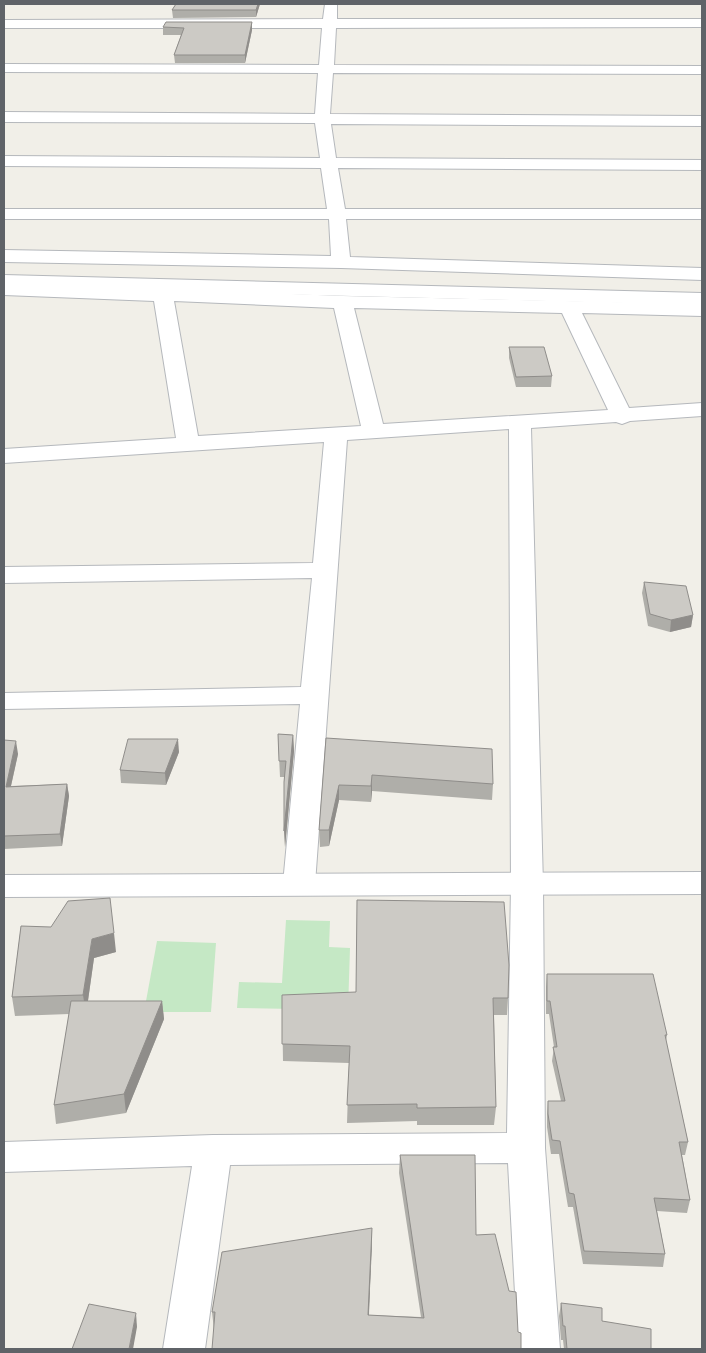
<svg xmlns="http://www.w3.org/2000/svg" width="706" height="1353" viewBox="0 0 706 1353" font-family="'DejaVu Sans',sans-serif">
<rect width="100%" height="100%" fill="#f1efe8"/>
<!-- green -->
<g fill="#c5e8c5">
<path d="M286,920L330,921L329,947L350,948L348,1010L237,1008L239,982L282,983Z"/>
<path d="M157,941L216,943L211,1012H144Z"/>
</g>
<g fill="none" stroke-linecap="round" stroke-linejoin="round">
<defs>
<g id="minor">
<path d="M325,4H337V19H702V27L336,28L334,65L702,66V74L333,73L330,114L702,116V126L331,124L336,158L702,160V170L338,168L345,209H702V219H346L350,257L702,268V280L341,268L4,262V250L331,256L329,219H4V209H327L321,168L4,166V156L320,158L315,123L4,122V112L315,114L318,73L4,72V64L319,65L322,28H4V20L323,19Z"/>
<path d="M4,283L343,296L702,304V316L582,313L629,408L702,403V416L630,421L622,424L616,422L531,428L543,885L545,1148L560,1349H518L508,1163L230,1165L205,1349H163L192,1166L4,1172V1142L213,1135L507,1133L511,885L509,429L347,440L315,884L310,892L299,895L288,892L283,884L300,704L4,709V693L301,687L312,578L4,583V567L313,563L324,442L4,463V449L176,438L154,301L4,295ZM174,301L334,308L361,426L198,436ZM354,308L562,313L608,410L383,424Z"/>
</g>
<g id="tertiary">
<path d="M4,275L702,293V305L4,287Z"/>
<path d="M702,872V894L4,897V875Z"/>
</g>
</defs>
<!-- minor casing -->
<use href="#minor" stroke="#b5b8bc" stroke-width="2"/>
<!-- tertiary casing -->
<use href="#tertiary" stroke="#b5b8bc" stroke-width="2"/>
<!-- minor -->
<use href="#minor" fill="#fff" fill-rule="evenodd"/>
<!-- tertiary -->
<use href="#tertiary" fill="#fff" fill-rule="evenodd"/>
</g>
<!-- wall -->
<g fill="#afaea9">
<path d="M176,4H260L256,17L173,18L172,10Z"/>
<path d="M252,22V30L245,63H175L174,55L181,35H163V27Z"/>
<path d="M509,347L552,376L551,387H516L509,358Z"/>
<path d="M644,582L693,615L691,627L670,632L648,626L642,593Z"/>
<path d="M278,734L293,735L294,751L285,847L284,777H280Z"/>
<path d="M326,738L493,784L492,800L372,791L371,802L339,800L329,846L320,847L319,830Z"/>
<path d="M4,740L18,754L11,786L67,784L69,796L62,846L4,849Z"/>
<path d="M179,752L166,785L121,783L120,770Z"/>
<path d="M21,926L116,952L94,958L88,1001H162L164,1019L126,1113L56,1124L54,1105L69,1014L15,1016L12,997Z"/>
<path d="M547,974L667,1035L666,1041L688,1142L685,1155H682L690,1200L687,1213L657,1211L665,1254L663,1267L583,1264L573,1207H568L559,1154H551L547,1127V1114L548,1101H561L552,1061L554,1047L549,1014H546V987Z"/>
<path d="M282,995L508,998L507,1015H494L496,1107L494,1125H417V1121L347,1123L349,1063L283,1061Z"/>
<path d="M400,1155L476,1235L518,1332L214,1330L212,1312L372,1228L369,1315L421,1317L399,1173Z"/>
<path d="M561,1303L602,1321L651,1349H564L563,1340H561L559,1316Z"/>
</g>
<!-- shaded-wall -->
<g fill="#8f8d8a">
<path d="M258,4H260L256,17V10Z"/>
<path d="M252,22V30L245,63V55Z"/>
<path d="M693,615L691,627L670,632L671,620Z"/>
<path d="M293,735L294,751L285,847L284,831Z"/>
<path d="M178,739L179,752L166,785L165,773Z"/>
<path d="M16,741L18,754L8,799L6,787Z"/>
<path d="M372,775V791L371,802V786Z"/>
<path d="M67,784L69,796L62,846L60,834Z"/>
<path d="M339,785V800L329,846V830Z"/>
<path d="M114,933L116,952L94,958L86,1014L83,995L92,939Z"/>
<path d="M162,1001L164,1019L126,1113L124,1094Z"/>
<path d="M372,1228V1245L368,1332V1315Z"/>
<path d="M136,1313L137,1327L133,1349H129Z"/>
</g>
<!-- building -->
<g fill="#cccac5" stroke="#8f8d8a">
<path d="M176,4H258L256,10H172Z"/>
<path d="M166,22H252L245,55H174L184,28L163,27Z"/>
<path d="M509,347H544L552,376L516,377Z"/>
<path d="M644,582L686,586L693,615L671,620L650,614Z"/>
<path d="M278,734L293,735L284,831V782L286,761H279Z"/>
<path d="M326,738L492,749L493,784L372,775L371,786L339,785L329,830H319Z"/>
<path d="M128,739H178L165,773L120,770Z"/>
<path d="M4,740L16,741L6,787L67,784L60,834L4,836Z"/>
<path d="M110,898L114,933L92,939L83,995L12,997L21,926L51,927L68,901Z"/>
<path d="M357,900L504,902L509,965L508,998H493L496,1107L417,1108V1104L347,1105L350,1046L282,1044V995L356,992Z"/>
<path d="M547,974H653L667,1035H665L688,1142H679L690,1200L654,1198L665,1254L584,1251L574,1194L569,1193L560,1141L552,1140L548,1114V1101H565L553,1047H557L550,1001H547Z"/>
<path d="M71,1001H162L124,1094L54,1105Z"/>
<path d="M400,1155H475L476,1235L495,1234L509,1291L516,1292L518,1332L521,1333V1349H212L215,1312H212L222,1252L372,1228L368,1315L424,1318Z"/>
<path d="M561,1303L602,1308V1321L651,1329V1349H567L565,1326H563Z"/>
<path d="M89,1304L136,1313L129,1349H72Z"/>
</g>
<!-- border -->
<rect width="706" height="1353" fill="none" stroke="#5f6368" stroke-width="10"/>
</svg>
